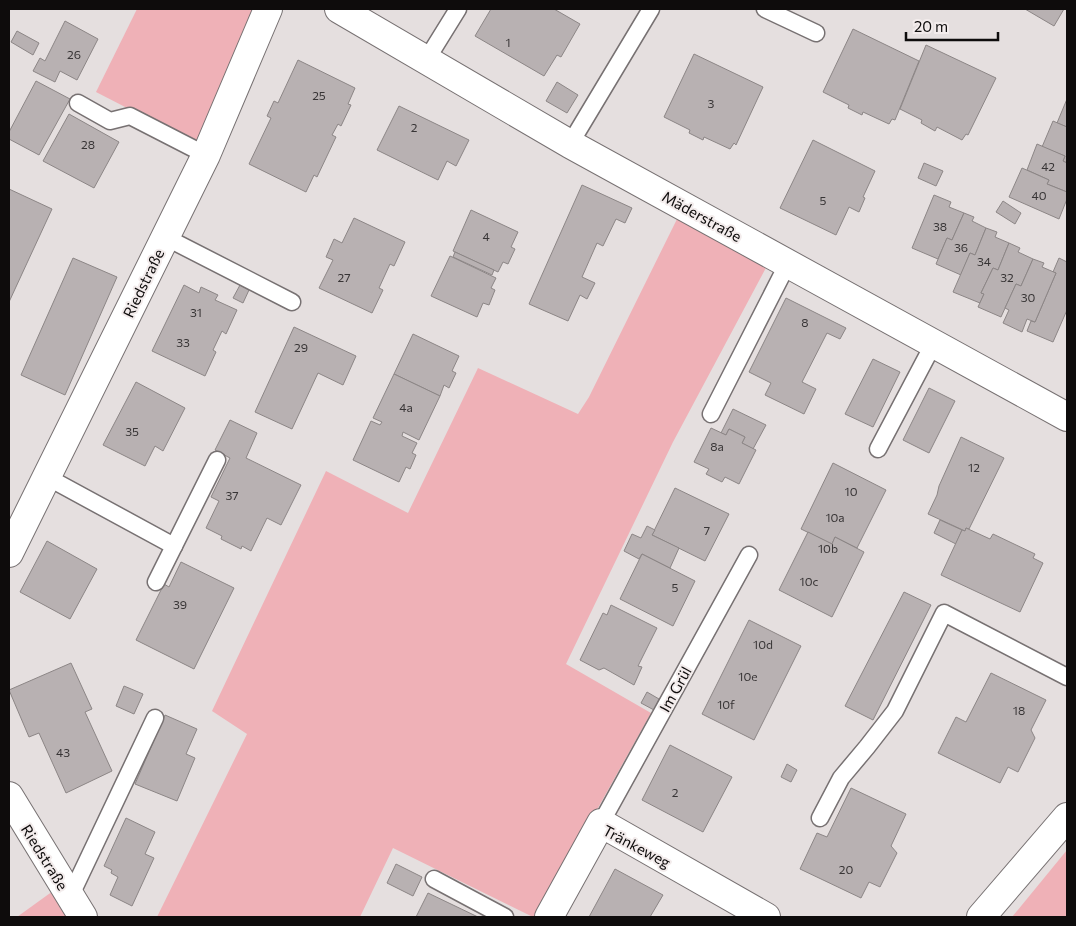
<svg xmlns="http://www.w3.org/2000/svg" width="1076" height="926" viewBox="0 0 1076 926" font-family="Commissioner,sans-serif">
<rect width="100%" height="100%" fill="#e5dfdf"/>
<!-- green -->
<g fill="#efb1b7">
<path d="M137,9H253L197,144L96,92Z"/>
<path d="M680,213L769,262L673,442L566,664L651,713L537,917H533L393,848L360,917H157L247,734L212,711L326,471L408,513L478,368L578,414L589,397Z"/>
<path d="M1067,850V917H1012Z"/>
<path d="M53,891L69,917H17Z"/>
</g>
<!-- building -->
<g fill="#b8b1b2" stroke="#8c8686">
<path d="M491,9H554L580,24L561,57L557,55L544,76L475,36Z"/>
<path d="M1025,9H1064L1054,26Z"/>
<path d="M65,21L98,39L77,80L60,71L55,82L33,71L40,58L45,61Z"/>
<path d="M853,29L919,61L895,120L892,119L889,124L863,112L862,115L848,108L849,105L823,92Z"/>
<path d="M17,31L39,43L33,55L11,42Z"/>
<path d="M926,45L996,78L968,135L966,134L962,140L937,127L935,131L921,123L922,120L900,109Z"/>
<path d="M694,54L763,87L736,145L734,143L730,149L704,137L703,140L689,133L690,130L664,117Z"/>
<path d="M298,60L355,88L348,104L351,105L341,126L338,124L332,135L336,137L317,177L314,175L306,192L249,164L271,118L267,116L274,101L278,103Z"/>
<path d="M36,81L70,99L39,155L9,139V132Z"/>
<path d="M557,82L578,95L567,113L546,101Z"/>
<path d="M1067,99V127L1057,123Z"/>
<path d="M399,106L469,140L456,166L447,161L438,180L377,150Z"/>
<path d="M69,114L119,142L94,188L43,161Z"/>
<path d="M1053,121L1067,127V163L1063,161L1065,156L1042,147Z"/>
<path d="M813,140L875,171L863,197L865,198L859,212L849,207L836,235L780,208Z"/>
<path d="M1037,144L1065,156L1063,161L1067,163V192L1047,184L1049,180L1027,170Z"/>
<path d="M924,163L943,171L936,186L918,178Z"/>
<path d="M1022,168L1049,180L1047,184L1067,192V199L1059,219L1009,197Z"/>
<path d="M582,185L632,208L625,223L616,219L603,246L597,243L582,277L595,283L587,299L580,295L568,321L529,304Z"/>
<path d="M9,189L52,209L9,302Z"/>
<path d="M934,195L951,202L949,207L964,213L952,240L947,238L938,259L912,248Z"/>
<path d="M1003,201L1021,213L1015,224L996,212Z"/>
<path d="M471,210L518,232L511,247L515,249L508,264L503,262L498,272L453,251Z"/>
<path d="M964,213L974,217L972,221L986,228L975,255L970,253L961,275L936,264L947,238L952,240Z"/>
<path d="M354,218L405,242L394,266L390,264L379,288L383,290L372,313L319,288L333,260L326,257L334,239L342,243Z"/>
<path d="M986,228L997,232L995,237L1009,243L998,270L993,268L981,293L984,294L980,303L953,292L970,253L975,255Z"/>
<path d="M1009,243L1020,248L1018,252L1033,259L1021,286L1016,284L1001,317L978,307L984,294L981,293L993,268L998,270Z"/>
<path d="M455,252L494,270L492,275L453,257Z"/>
<path d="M450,256L496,278L491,288L495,290L489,305L483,303L477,317L431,296Z"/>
<path d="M73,258L117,277L65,395L21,375Z"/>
<path d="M1059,258L1067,262V310L1053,342L1027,331L1031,321L1035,322L1056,273L1053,272Z"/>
<path d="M1033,259L1044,263L1042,267L1056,273L1035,322L1027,319L1022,332L1003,323L1009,310L1005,308L1016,284L1021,286Z"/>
<path d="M184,285L199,293L201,287L218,295L215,300L237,310L226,334L222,331L213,350L216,352L205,376L152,351Z"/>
<path d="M240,285L249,290L243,303L233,298Z"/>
<path d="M786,298L846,328L840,339L827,333L802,382L816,389L804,414L765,395L771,383L749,372Z"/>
<path d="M294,327L356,356L343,385L318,373L292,429L255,412Z"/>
<path d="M413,334L459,356L452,371L456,373L449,388L444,385L440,396L394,374Z"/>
<path d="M873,359L900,372L873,427L845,414Z"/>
<path d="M394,374L440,396L419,440L403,432L402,436L417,443L412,453L416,455L410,469L406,467L399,482L353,460L371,421L380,425L382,422L373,418Z"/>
<path d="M136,382L185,408L163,451L155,446L145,466L103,445Z"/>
<path d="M929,388L955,401L929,453L903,440Z"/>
<path d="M733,409L766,425L753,449L742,443L745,437L729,429L726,435L721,433Z"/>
<path d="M230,420L257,433L246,458L301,485L281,525L267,518L251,551L242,546L241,549L221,539L222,536L206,528L219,501L211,497L230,458L215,450Z"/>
<path d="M711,428L726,435L729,429L745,437L742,443L756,450L739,484L725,477L722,482L706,474L709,469L694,462Z"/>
<path d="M961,437L1004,458L969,529L966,528L965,531L928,514L937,495L939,486Z"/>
<path d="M833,463L886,490L857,548L835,537L832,544L801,529Z"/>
<path d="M675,488L729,514L705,561L652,535Z"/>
<path d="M940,520L962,530L956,544L934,533Z"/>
<path d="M647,526L655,530L652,535L679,548L670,568L642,554L639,559L624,551L632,534L641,538Z"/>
<path d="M966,528L990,539L993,534L1035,554L1033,558L1043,563L1020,612L941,575L962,530L965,531Z"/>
<path d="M808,532L832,544L835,537L864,552L832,617L779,590Z"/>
<path d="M47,541L97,569L70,619L20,592Z"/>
<path d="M642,554L695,581L673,626L620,599Z"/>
<path d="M181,562L234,588L194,669L136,640L164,584L169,587Z"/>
<path d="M904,592L931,605L873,720L845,706Z"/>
<path d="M611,605L657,628L638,666L642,667L634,685L604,668L599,670L580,660L603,613L607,615Z"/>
<path d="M749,620L801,646L754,740L702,714Z"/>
<path d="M71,663L92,709L85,712L112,771L66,793L39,733L29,737L9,690Z"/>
<path d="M991,673L1046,700L1031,730L1035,738L1018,772L1008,767L1000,783L938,753L956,717L966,722Z"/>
<path d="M124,686L143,694L134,714L116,706Z"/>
<path d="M647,692L659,699L654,710L641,703Z"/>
<path d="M165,715L197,729L186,754L195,758L177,801L135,784Z"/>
<path d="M670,745L732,777L703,832L642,800Z"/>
<path d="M787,764L797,770L791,782L781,777Z"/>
<path d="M851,788L906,814L891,846L897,853L880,887L869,882L861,898L800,869L817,833L827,837Z"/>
<path d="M126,818L155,832L145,854L154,858L132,906L110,895L118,877L111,873L112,870L104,866Z"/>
<path d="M396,864L422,877L413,896L387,883Z"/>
<path d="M615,869L663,895L650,917H589Z"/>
<path d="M428,893L478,917H416Z"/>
</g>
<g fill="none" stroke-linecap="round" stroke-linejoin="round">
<defs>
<g id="service">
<path d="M765,9L816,33"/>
<path d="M427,59L458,9"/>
<path d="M78,103L110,121L130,116L206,155"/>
<path d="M570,144L651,9"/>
<path d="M165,237L292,302"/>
<path d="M711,414L788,263"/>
<path d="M878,449L934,343"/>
<path d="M47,477L174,546L156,582"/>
<path d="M174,546L217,460"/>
<path d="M820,818L841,778L867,747L895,711L944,613L1067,677"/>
<path d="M601,823L749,555"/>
<path d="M434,879L505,917"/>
<path d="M70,897L155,718"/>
</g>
<g id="minor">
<path d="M339,9L570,144L1067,417"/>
<path d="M9,553L206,155L268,9"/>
<path d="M9,796L83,917"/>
<path d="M549,917L601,823L766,917"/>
<path d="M981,917L1067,817"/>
</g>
</defs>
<!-- service casing -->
<use href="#service" stroke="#777172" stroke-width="19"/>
<!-- minor casing -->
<use href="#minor" stroke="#777172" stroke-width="30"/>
<!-- service -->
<use href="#service" stroke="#fff" stroke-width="16"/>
<!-- minor -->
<use href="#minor" stroke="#fff" stroke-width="28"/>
</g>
<g text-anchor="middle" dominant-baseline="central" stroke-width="4" stroke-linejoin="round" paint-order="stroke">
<!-- number labels -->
<g font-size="12" fill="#383536">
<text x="508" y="42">1</text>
<text x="74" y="54">26</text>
<text x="319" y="95">25</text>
<text x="711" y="103">3</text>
<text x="414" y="127">2</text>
<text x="88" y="144">28</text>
<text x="1048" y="166">42</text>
<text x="1039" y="195">40</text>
<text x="823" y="200">5</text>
<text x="940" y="226">38</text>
<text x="486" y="236">4</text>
<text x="961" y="247">36</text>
<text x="984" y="261">34</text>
<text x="344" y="277">27</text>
<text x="1007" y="277">32</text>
<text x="1028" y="297">30</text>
<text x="196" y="312">31</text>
<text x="805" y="322">8</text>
<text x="183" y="342">33</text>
<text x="301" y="347">29</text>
<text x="406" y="407">4a</text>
<text x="132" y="431">35</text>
<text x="717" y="446">8a</text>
<text x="974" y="467">12</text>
<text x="851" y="491">10</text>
<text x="232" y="495">37</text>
<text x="835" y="517">10a</text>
<text x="707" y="530">7</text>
<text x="828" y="548">10b</text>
<text x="809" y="581">10c</text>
<text x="675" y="587">5</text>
<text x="180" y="604">39</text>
<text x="763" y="644">10d</text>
<text x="748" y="676">10e</text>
<text x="726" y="704">10f</text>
<text x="1019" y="710">18</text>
<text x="63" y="752">43</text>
<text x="675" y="792">2</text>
<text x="846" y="869">20</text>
</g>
<!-- street labels -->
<g font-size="15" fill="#0e0c0c" stroke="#f3ecec">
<text transform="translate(702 216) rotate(29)">Mäderstraße</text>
<text transform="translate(143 283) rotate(-64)">Riedstraße</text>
<text transform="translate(675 689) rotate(-61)">Im Grül</text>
<text transform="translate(637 846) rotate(28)">Tränkeweg</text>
<text transform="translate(45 857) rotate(58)">Riedstraße</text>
</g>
</g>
<!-- border -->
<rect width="1076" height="926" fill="none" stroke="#0e0c0c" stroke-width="20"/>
<!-- scale -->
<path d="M906 32v8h92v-8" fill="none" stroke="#0e0c0c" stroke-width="2.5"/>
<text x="914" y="32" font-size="15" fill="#0e0c0c" stroke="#f3ecec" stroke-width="4" paint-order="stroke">20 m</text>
</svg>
